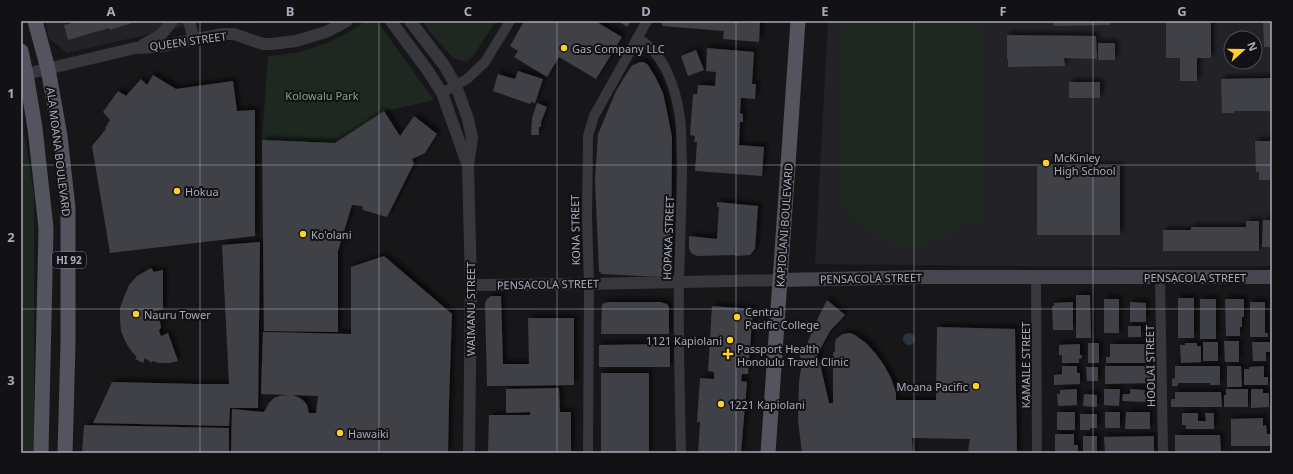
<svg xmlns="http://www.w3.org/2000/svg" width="1293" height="474" viewBox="0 0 1293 474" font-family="'Noto Sans',sans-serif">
<defs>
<filter id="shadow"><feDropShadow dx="3.5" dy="-3.5" stdDeviation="2" flood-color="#0009"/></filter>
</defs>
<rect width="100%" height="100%" fill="#171719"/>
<!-- built -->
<g fill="#232226" fill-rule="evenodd">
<path d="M45,21H284L240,23L202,22L67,53L49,38Z"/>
<path d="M828,21H1272V266L1135,267L815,264ZM1231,38H1255V62H1231Z"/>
</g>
<!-- green -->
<g fill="#1e2820">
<path d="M366,21H377L434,100L385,111L335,143L262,140L268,56C278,55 289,54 299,52C321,47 348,34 366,21Z"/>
<path d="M423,21H496L473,56L466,62L453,58L430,32Z"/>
<path d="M843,21H982L981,222H964C929,259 867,253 845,205C841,197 840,188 838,178L839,41Z"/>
<path d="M21,114L34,194V453H21Z"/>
</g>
<!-- water -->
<circle fill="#2b343e" cx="909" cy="339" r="6"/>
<!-- building -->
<g fill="#404046" fill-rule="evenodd" filter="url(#shadow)">
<path d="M79,21H138L110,30L109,28L68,40L64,25Z"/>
<path d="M524,21H595L622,37L596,79L559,57L547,77L514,57L518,51L510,46Z"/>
<path d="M618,21H631L627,27Z"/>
<path d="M662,21H741V22L751,23V21H760L759,42L723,39L724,31L662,26Z"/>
<path d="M1053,21H1114V23H1111L1110,25L1054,26Z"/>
<path d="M1166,21H1211V58H1197V81H1180V58H1166Z"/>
<path d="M1263,21H1272V47H1264Z"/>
<path d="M1007,35L1096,36L1097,59L1064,58L1065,66L1008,67V59H1007Z"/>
<rect x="1098" y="43" width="17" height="17"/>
<path d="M707,48L754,52L752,84H756L755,99L741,98L740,113L743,114V122H740L739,145L764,147L762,176L695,171L697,142H694L695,136L690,135L693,94H697L698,85L715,86V85L716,72L706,71Z"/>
<path d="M696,50L704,70L688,76L681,56Z"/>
<path d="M640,62H644L648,65L656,78L663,93L666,107L672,137L671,271L668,275L661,277L602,274L599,271L595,180L598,134L616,91L630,68L633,65Z"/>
<path d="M518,71L543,79L535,103L531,102L530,104L493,91L498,74L515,79Z"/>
<path d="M153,75L176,89L233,81L237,111L255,110V236L110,253L92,146L106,129L105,128L110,120L103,112L118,91L126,96L141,79L147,85Z"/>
<path d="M1272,78V111H1234V113H1222L1221,79Z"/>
<rect x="1069" y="82" width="31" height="16"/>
<path d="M537,103L547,107L541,122V127H539V135H531L532,118Z"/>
<path d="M384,111L400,136L414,116L437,134L425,153L412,159L414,163L387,217L363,210L362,206L352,205L338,251V332L264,331L262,140L335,143Z"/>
<path d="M1255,141H1272V180H1259V172H1256Z"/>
<rect x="1037" y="166" width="83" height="69"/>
<path d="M717,202L758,206L755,249L750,255L735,256V255L697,256L691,253L689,248V236L717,239L719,207H717Z"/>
<path d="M1263,220H1272V247H1262Z"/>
<path d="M1246,221H1259V251H1163V230H1191V227H1246Z"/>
<path d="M260,242L258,408H230L229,426L93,423L112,382L196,384H229L222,245Z"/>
<path d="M384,256L452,314L449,402L448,453H231L232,409L264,412L269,403L274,398L279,396L288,395L261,394L263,332L351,334V267ZM293,395L318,396L316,413H309L307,405L304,401L300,398Z"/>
<path d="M151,268L154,272L163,270V309L153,312V316L157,317L160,322L161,327L159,331L161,336L168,333L178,361L170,363H159L152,361V363L145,358L143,363L135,359L137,357L132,352L126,343L121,331L120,319V308L124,297L129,285L137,276Z"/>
<path d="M1076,295H1090L1091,338H1076Z"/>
<path d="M491,296H501L503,364H529L528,318H574V385L487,386L485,303L487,299Z"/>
<rect x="1178" y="298" width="16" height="40"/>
<rect x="1104" y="299" width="15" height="34"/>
<rect x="1200" y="299" width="16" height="40"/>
<path d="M1225,299H1244V317H1242V327H1240V336H1226Z"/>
<path d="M827,300L845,315L830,331L817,355L821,368L829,403H833V353L835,351V344L836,339L843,334L850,333L855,335L866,343L876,354L884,365L891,378L896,393V400H936L937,327L1015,329L1017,453H968L969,444L970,439L912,438L913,453H802L798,420L799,381L802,363L799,352L805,349L815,324Z"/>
<path d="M608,302H660L667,304L669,307V334H601L602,304Z"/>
<path d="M1073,302V330H1053L1052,306H1054V303Z"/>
<path d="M1130,302L1146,303V322H1130Z"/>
<path d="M1250,302H1265V333H1268V337H1250Z"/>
<path d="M712,306L753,309L748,374H742L741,381L747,382L741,453H698L700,422H697L700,378L714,379V372L708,371Z"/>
<rect x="1128" y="326" width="13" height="11"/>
<path d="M1224,341H1239V362H1225Z"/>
<rect x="1203" y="342" width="15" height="19"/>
<path d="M1252,342H1270V352H1266V361H1253Z"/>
<rect x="1088" y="343" width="11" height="20"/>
<path d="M1185,343H1197V346H1201V362L1181,363L1180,345H1185Z"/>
<path d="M670,344V367H599V345Z"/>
<path d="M1080,344V355H1082V358L1079,359V363H1062V355H1059V345Z"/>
<path d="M1110,344H1151V348H1155V355H1151V363H1106V357H1110Z"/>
<path d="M1062,366H1077V373H1080V384L1054,385V375L1062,374Z"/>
<path d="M1105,366H1152L1153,383L1105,384Z"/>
<path d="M1175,366H1220V385H1210V383H1178V386H1172V379L1175,378Z"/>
<path d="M1227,366H1241L1242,387H1227Z"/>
<path d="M1264,366V377H1268V385H1244V369H1249V367Z"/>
<path d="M1086,367H1098V381H1087Z"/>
<rect x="601" y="373" width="48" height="80"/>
<path d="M559,388L560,412H571V453H488L489,415H530V412L506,413V389Z"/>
<path d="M1077,389V405L1058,406L1057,394H1060V390Z"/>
<path d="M1104,389H1120L1119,406L1104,405Z"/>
<path d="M1130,389L1145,390L1144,394H1152V399L1147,400L1146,402L1122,401L1123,394H1130Z"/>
<path d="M1226,389H1248V407H1224V395H1226Z"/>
<path d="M1251,389H1263V393H1269V407L1251,408Z"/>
<path d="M1175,392H1221L1222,407H1171V399H1175Z"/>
<path d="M1084,394L1097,395V407L1083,406Z"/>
<rect x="1057" y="412" width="18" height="18"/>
<rect x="1105" y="412" width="15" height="16"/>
<path d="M1126,412H1150V429H1125Z"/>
<path d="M1182,413H1198V421H1206L1205,413H1214V429H1186V425H1182Z"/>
<path d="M1080,414H1097V428H1090V430H1080Z"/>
<path d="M1263,418V426L1266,425L1267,434H1271V446H1231V419Z"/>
<path d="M84,425L229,428V453H82Z"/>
<path d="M1055,434H1074V445H1078V453H1055Z"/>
<path d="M1175,435H1220L1221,453H1175Z"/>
<rect x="1083" y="436" width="14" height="17"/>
<path d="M1154,436V453H1105L1104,437Z"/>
</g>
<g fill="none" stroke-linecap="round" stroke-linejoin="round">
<!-- minor -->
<g stroke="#37383e" stroke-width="10">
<path d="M637,38C665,53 676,89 680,118C682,132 681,146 682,160C682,200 680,240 679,281C678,338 680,396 681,453"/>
<path d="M442,93L467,79L485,62L510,21"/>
<path d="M1036,277L1037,453"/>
<path d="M1160,278L1163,453"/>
<path d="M588,453L589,284L587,218L588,136L594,116L647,21"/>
</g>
<!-- tertiary -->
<g stroke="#37383e" stroke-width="12">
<path d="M189,21L194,40"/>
<path d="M391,21L428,71L442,93L467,163"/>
<path d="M410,21L444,65L456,86L468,119L472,138L468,165L471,285L469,453"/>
<path d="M143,45L161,35L172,21"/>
<path d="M26,74L135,48L157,47L223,34H234L263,44H271L296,41L326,32L347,21"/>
<path d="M471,285L589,284L780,280"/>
</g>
<!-- secondary -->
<path stroke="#45464f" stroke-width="14" d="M780,280L924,277H1272"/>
<!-- primary -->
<g stroke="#53545e" stroke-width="15">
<path d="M35,21L48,69L60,136L68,208V344L65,453"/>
<path d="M21,51L26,74L35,128L46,228L41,453"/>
<path d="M768,453L798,21"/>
</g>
</g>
<!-- grid -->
<path fill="none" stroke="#a7abba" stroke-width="1" stroke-opacity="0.55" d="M200,21V453M379,21V453M557,21V453M736,21V453M914,21V453M1093,21V453M21,165H1272M21,309H1272"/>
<!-- markers -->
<g fill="#ffcf29" stroke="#121214" stroke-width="1.5">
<circle cx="564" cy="48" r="4"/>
<circle cx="1046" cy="163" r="4"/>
<circle cx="177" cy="191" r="4"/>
<circle cx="303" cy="234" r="4"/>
<circle cx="136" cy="314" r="4"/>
<circle cx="737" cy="317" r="4"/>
<circle cx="730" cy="340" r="4"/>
<path d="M726 348h4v4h4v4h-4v4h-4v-4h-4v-4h4z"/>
<circle cx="976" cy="386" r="4"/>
<circle cx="721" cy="404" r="4"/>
<circle cx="340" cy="433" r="4"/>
</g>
<g text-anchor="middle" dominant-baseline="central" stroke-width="4" stroke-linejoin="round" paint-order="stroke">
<!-- shield labels -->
<rect fill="#121214" stroke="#7a7d88" stroke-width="1" x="52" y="252" width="34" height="16" rx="3"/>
<g font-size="10" font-weight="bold" fill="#a7abba">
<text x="69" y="260">HI 92</text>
</g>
<!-- street labels -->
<g font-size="11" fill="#a7abba" stroke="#121214">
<text transform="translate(188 41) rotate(-8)">QUEEN STREET</text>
<text transform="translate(59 152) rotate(83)">ALA MOANA BOULEVARD</text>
<text transform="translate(784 225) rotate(-86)">KAPIOLANI BOULEVARD</text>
<text transform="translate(575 230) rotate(-91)">KONA STREET</text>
<text transform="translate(668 238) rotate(-88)">HOPAKA STREET</text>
<text x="1195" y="277">PENSACOLA STREET</text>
<text transform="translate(871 278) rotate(-1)">PENSACOLA STREET</text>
<text transform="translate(548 284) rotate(-1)">PENSACOLA STREET</text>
<text transform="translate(470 309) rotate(-90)">WAIMANU STREET</text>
<text transform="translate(1025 365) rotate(-90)">KAMAILE STREET</text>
<text transform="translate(1150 366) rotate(-91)">HOOLAI STREET</text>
</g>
<!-- poi labels -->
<g font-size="11" fill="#a7abba" stroke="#121214" text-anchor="start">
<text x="572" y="48">Gas Company LLC</text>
<text x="1054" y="157">McKinley<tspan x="1054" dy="13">High School</tspan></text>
<text x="185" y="191">Hokua</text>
<text x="311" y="234">Ko'olani</text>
<text x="745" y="311">Central<tspan x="745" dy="13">Pacific College</tspan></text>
<text x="144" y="314">Nauru Tower</text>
<text x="722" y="340" text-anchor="end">1121 Kapiolani</text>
<text x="737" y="348">Passport Health<tspan x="737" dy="13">Honolulu Travel Clinic</tspan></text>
<text x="968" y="386" text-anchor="end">Moana Pacific</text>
<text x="729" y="404">1221 Kapiolani</text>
<text x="348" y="433">Hawaiki</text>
</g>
<!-- park labels -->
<g font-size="11" fill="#7ca784" stroke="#121214">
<text x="322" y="95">Kolowalu Park</text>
</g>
</g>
<!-- border -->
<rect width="1293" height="474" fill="none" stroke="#121214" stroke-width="44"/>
<!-- north arrow -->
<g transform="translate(1243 50) rotate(69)"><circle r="19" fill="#121214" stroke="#4e4f56"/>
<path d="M0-3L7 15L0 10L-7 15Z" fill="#ffcf29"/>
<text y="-6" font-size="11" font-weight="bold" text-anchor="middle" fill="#a7abba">N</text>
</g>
<rect x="22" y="22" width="1249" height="430" fill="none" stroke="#a7abba" stroke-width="1.5"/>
<g font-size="13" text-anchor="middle" font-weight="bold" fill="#a7abba">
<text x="111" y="16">A</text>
<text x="290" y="16">B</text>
<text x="468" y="16">C</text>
<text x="646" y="16">D</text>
<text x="825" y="16">E</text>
<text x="1003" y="16">F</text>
<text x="1182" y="16">G</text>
<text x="11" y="98">1</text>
<text x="11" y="242">2</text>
<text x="11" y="385">3</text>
</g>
</svg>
